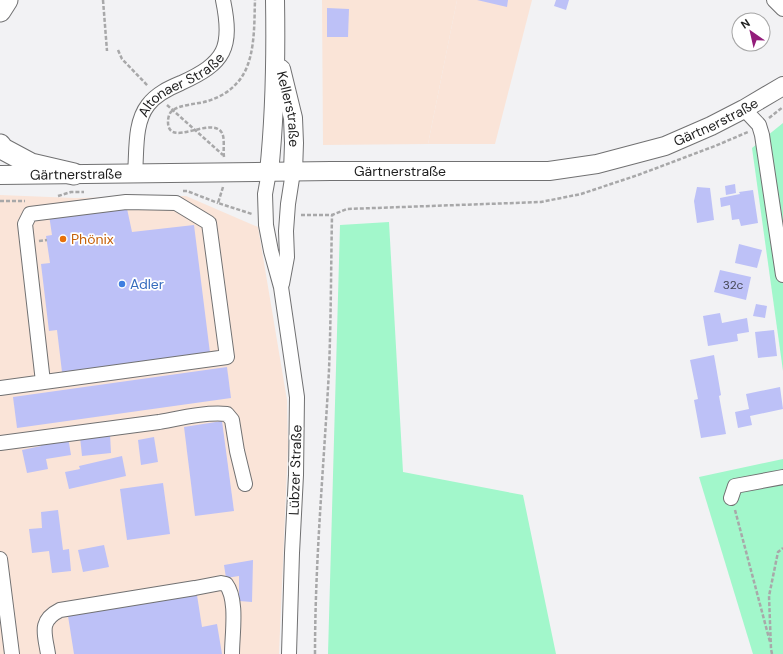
<svg xmlns="http://www.w3.org/2000/svg" width="783" height="654" viewBox="0 0 783 654" font-family="'DM Sans',sans-serif">
<rect width="100%" height="100%" fill="#f2f2f4"/>
<!-- commercial -->
<g fill="#fae4d8">
<path d="M457,0H532L495,144H428Z"/>
<path d="M0,195L74,198L186,196L258,227L287,400L288,446L279,654H0Z"/>
</g>
<!-- industrial -->
<path fill="#fae4d7" d="M322,0H457L428,144L323,145Z"/>
<!-- green -->
<g fill="#a2f7cb">
<path d="M783,123V371L752,148Z"/>
<path d="M389,222L403,472L523,495L556,654H328L340,225Z"/>
<path d="M783,459V654H753L699,477Z"/>
</g>
<!-- building -->
<g fill="#bdc1f7">
<path d="M477,0H508L507,7Z"/>
<path d="M556,0H569L566,10L554,6Z"/>
<path d="M327,8L349,9L348,37H327Z"/>
<path d="M735,184L736,193L726,195L725,186Z"/>
<path d="M697,187L710,188L714,220L697,223L694,201Z"/>
<path d="M753,190L758,223L741,226L739,219L732,220L730,205L721,207L720,198L740,194L739,192Z"/>
<path d="M126,204L132,232L194,225L210,353L62,372L57,330L49,331L41,264L50,263L46,236L52,235L49,215Z"/>
<path d="M739,244L762,250L757,268L735,263Z"/>
<path d="M720,270L751,277L746,300L714,292Z"/>
<path d="M756,304L767,306L765,318L753,316Z"/>
<path d="M720,313L722,323L747,318L749,332L737,334L738,341L708,346L703,316Z"/>
<path d="M774,330L777,356L758,358L755,332Z"/>
<path d="M714,355L721,395L719,396L726,434L701,438L694,400L698,399L690,360Z"/>
<path d="M227,367L231,398L17,428L13,397Z"/>
<path d="M780,387L783,409L750,416L752,425L738,428L735,412L749,409L746,394Z"/>
<path d="M222,421L234,511L195,516L184,427Z"/>
<path d="M110,434L111,453L82,456L80,437Z"/>
<path d="M68,437L71,455L46,459L48,469L27,473L22,450L41,446L40,442Z"/>
<path d="M154,437L158,462L141,465L138,440Z"/>
<path d="M122,456L126,476L69,489L65,472L80,469L79,466Z"/>
<path d="M163,483L170,534L127,540L120,489Z"/>
<path d="M58,510L63,550L69,549L71,571L52,573L49,551L32,553L29,529L42,528L41,512Z"/>
<path d="M104,545L109,567L83,572L78,550Z"/>
<path d="M253,560L252,602L239,601V576L226,578L224,565Z"/>
<path d="M197,595L202,627L217,624L222,654H74L68,616Z"/>
</g>
<g fill="none" stroke-linecap="round" stroke-linejoin="round">
<defs>
<g id="minor">
<path d="M774,0L783,9"/>
<path d="M744,109L759,125L762,135L783,275"/>
<path d="M269,172L265,194L266,225L271,251L281,287L297,397L296,475L292,553L289,654"/>
<path id="s1" d="M135,173C137,151 134,123 148,105C156,94 169,88 181,83C225,63 233,48 223,0"/>
<path d="M282,284L287,257L286,231L288,204L293,172"/>
<path d="M0,388L227,357L209,223L176,203L126,202L30,214L25,224L43,382"/>
<path d="M0,443L159,422C181,418 205,412 227,414L232,420L237,451L245,484"/>
<path d="M731,498L735,486L783,477"/>
<path d="M0,559L12,654"/>
<path d="M48,654C45,634 38,621 60,610L195,588L221,583L226,584C238,600 232,634 232,654"/>
</g>
<g id="major">
<path id="s2" d="M281,69L293,118L294,143L293,172"/>
<path d="M269,172C275,115 276,57 275,0"/>
<path id="s3" d="M0,175L331,171H549L597,164L665,146L711,126L744,109L783,86"/>
</g>
<g id="highway">
<path d="M0,11L7,0"/>
<path d="M0,145L3,149L31,164L74,174"/>
</g>
</defs>
<!-- minor casing -->
<use href="#minor" stroke="#717172" stroke-width="16"/>
<!-- major casing -->
<use href="#major" stroke="#717172" stroke-width="20"/>
<!-- highway casing -->
<use href="#highway" stroke="#717172" stroke-width="23"/>
<!-- path -->
<g stroke="#a8a8a9" stroke-width="2.5" stroke-dasharray="4 2" stroke-linecap="butt">
<path d="M103,0L107,51"/>
<path d="M118,50L122,59L148,86"/>
<path d="M167,105L223,155"/>
<path d="M769,118L783,107"/>
<path d="M224,157C223,150 225,138 222,133C212,115 168,149 168,122C168,118 169,113 172,111C178,105 196,104 204,102C216,99 228,93 236,84C256,64 254,26 255,0"/>
<path d="M223,187L218,203L252,214"/>
<path d="M183,191H187L218,203"/>
<path d="M58,196L71,192H84"/>
<path d="M0,201H25"/>
<path d="M301,215H332L347,209L541,202L581,194L638,175L715,146L748,132"/>
<path d="M39,241L47,240"/>
<path d="M735,510L770,642"/>
<path d="M315,654C315,559 324,464 329,370C331,318 331,267 332,215"/>
<path d="M772,654L771,649L769,596L778,552L783,548"/>
</g>
<!-- minor -->
<use href="#minor" stroke="#fff" stroke-width="14"/>
<!-- major -->
<use href="#major" stroke="#fff" stroke-width="18"/>
<!-- highway -->
<use href="#highway" stroke="#fff" stroke-width="21"/>
</g>
<!-- markers -->
<circle fill="#e8710a" stroke="#fff" stroke-width="1.5" cx="63" cy="239" r="4"/>
<circle fill="#3f7fe0" stroke="#fff" stroke-width="1.5" cx="122" cy="284" r="4"/>
<g text-anchor="middle" dominant-baseline="central" stroke-width="3.5" stroke-linejoin="round" paint-order="stroke">
<!-- number labels -->
<g font-size="12" fill="#464855">
<text x="733" y="285">32c</text>
</g>
<!-- street labels -->
<g font-size="14" fill="#1f1f1f" stroke="#fff">
<text stroke="none"><textPath href="#s1" startOffset="109">Altonaer Straße</textPath></text>
<text stroke="none"><textPath href="#s2" startOffset="41">Kellerstraße</textPath></text>
<text stroke="none"><textPath href="#s3" startOffset="724">Gärtnerstraße</textPath></text>
<text stroke="none"><textPath href="#s3" startOffset="400">Gärtnerstraße</textPath></text>
<text stroke="none"><textPath href="#s3" startOffset="76">Gärtnerstraße</textPath></text>
<text transform="translate(295 470) rotate(-88)">Lübzer Straße</text>
</g>
<!-- food labels -->
<g font-size="14" fill="#c56008" stroke="#fff" text-anchor="start">
<text x="71" y="239">Phönix</text>
</g>
<!-- shop labels -->
<g font-size="14" fill="#366cbe" stroke="#fff" text-anchor="start">
<text x="130" y="284">Adler</text>
</g>
</g>
<!-- north arrow -->
<g transform="translate(751 32) rotate(326)"><circle r="19" fill="#ffffff" stroke="#a5a5a5"/>
<path d="M0-3L7 15L0 10L-7 15Z" fill="#931d7b"/>
<text y="-6" font-size="11" font-weight="bold" text-anchor="middle" fill="#1f1f1f">N</text>
</g>
</svg>
